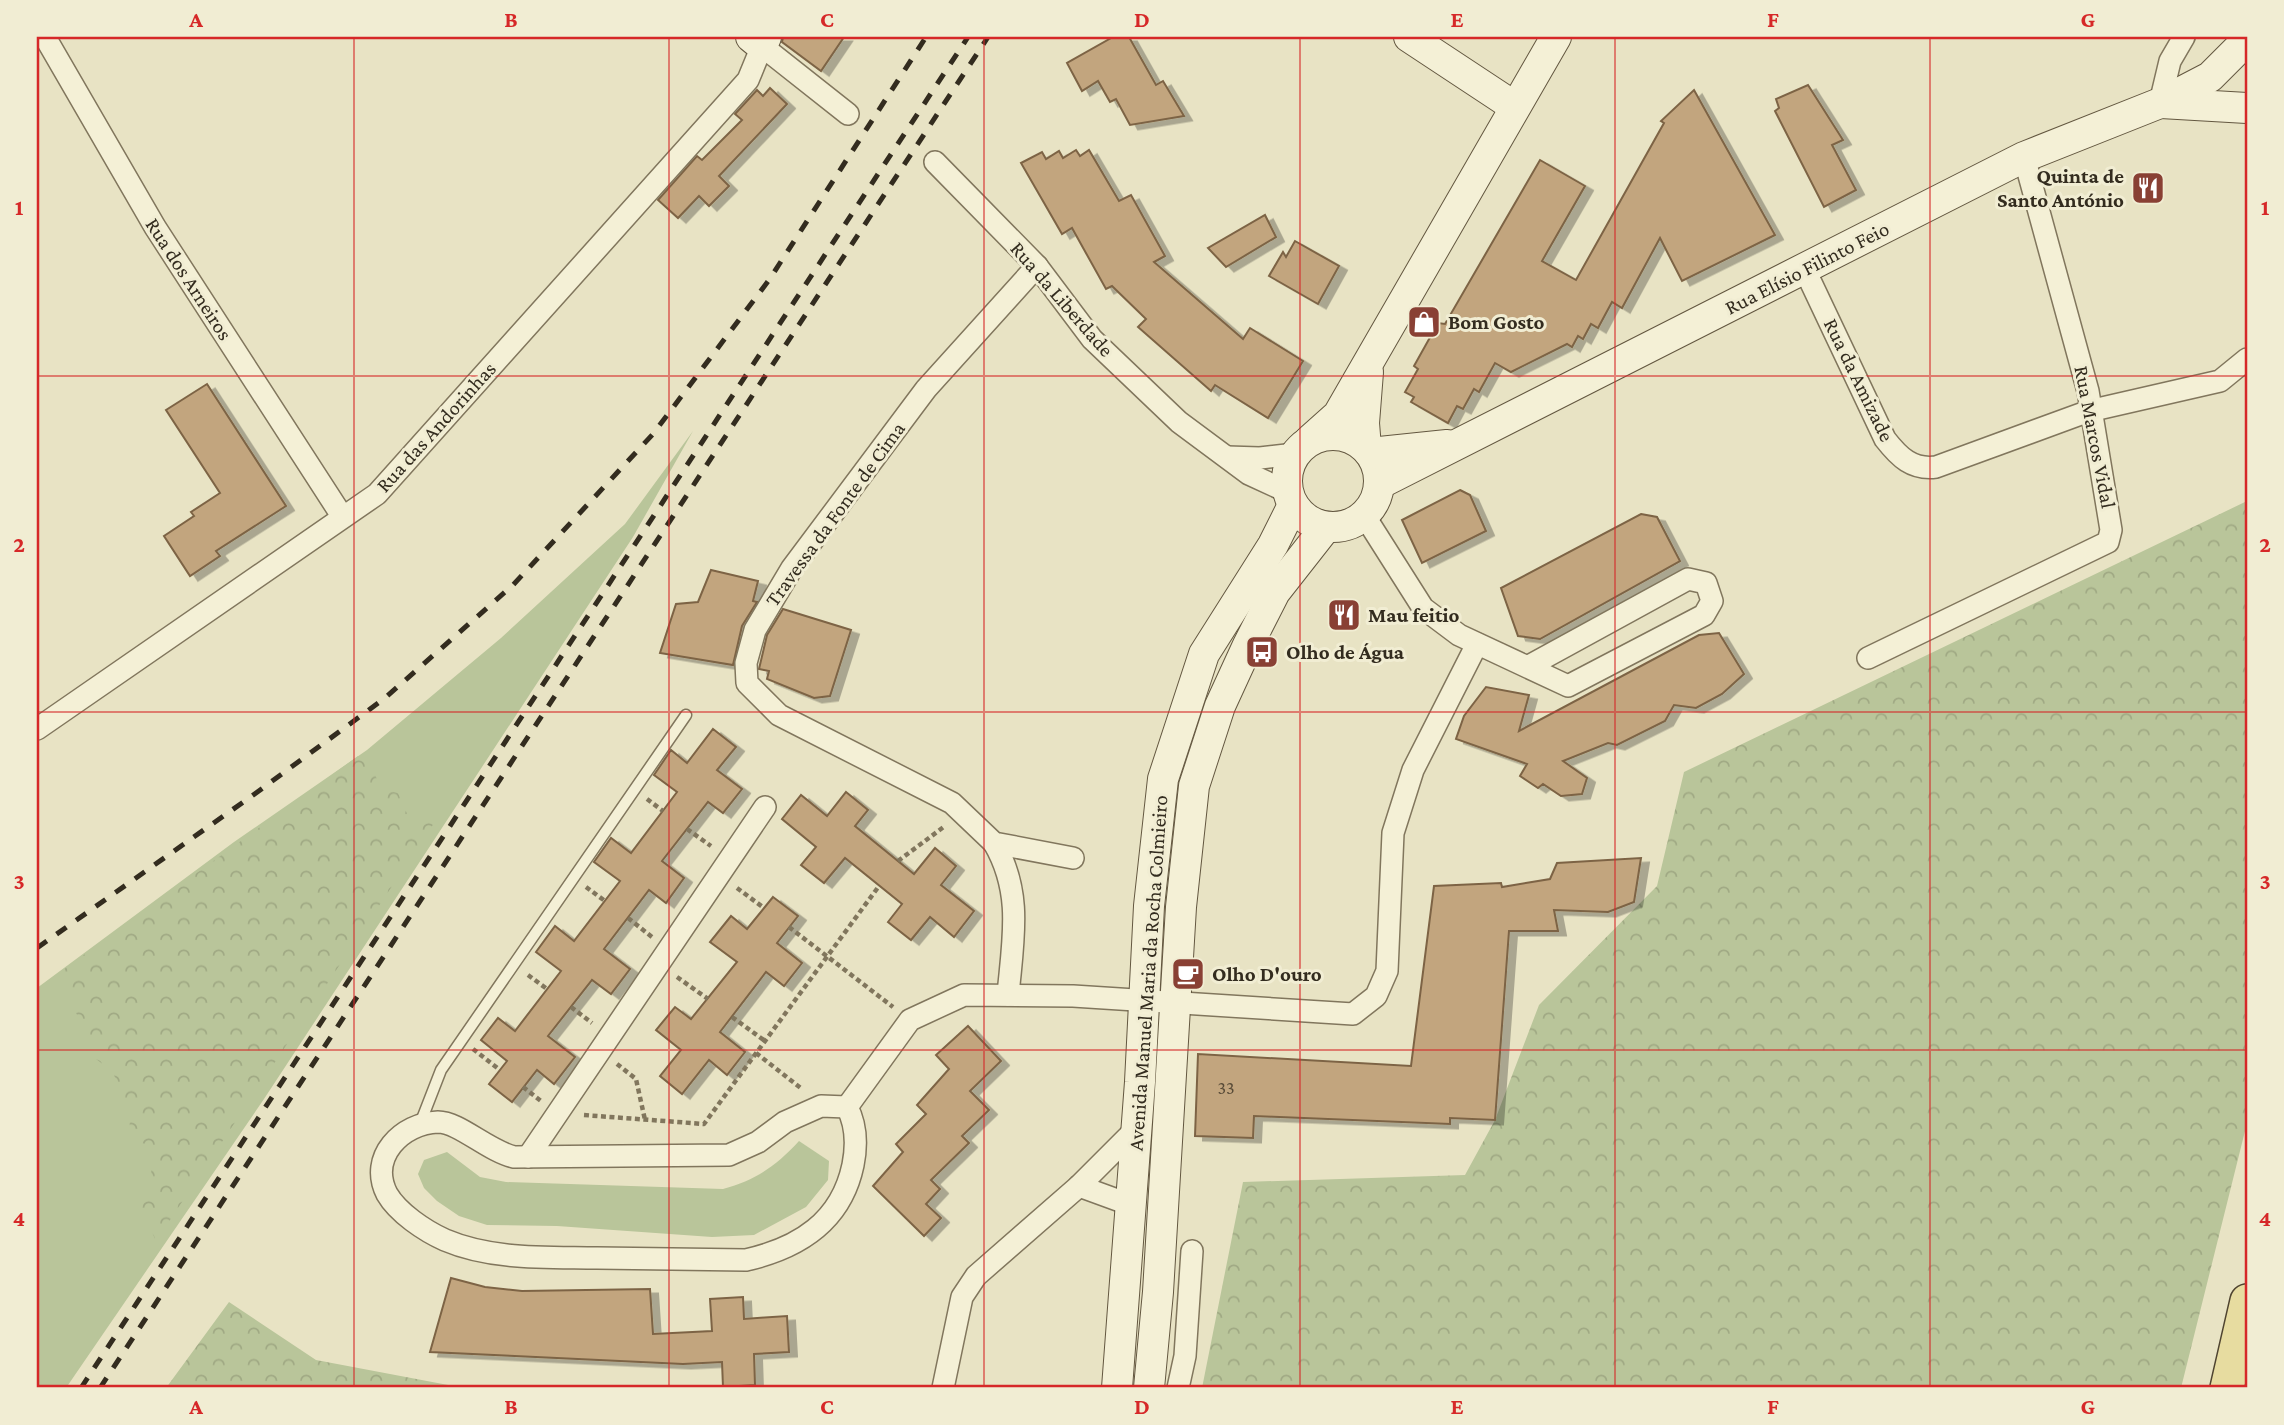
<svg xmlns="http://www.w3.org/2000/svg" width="2284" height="1425" viewBox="0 0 2284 1425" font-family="'Crimson Pro',serif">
<defs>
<pattern id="forest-crowns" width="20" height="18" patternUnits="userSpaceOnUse" patternTransform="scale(1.75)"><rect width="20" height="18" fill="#b9c59a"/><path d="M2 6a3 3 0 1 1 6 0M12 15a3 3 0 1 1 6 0" fill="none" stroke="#a0a984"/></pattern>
<filter id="shadow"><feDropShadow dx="8" dy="4.5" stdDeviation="0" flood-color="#0004"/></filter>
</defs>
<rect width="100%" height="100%" fill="#e8e3c4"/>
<!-- green -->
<g fill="#b9c59a">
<path d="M693,431L633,537L264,1099L66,1388H37V988L234,842L367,750L501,638L625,524Z"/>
<path d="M799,1141L829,1161L828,1180L806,1207L754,1235L712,1237L557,1226L487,1225L459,1216L437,1201L424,1188L418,1174L424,1160L447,1152L480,1177L506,1182L723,1189C756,1180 776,1166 799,1141Z"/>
</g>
<!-- forest -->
<g fill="url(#forest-crowns)">
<path d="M2247,501V1123L2181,1388H1202L1243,1182L1465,1175L1495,1120L1539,1005L1657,886L1684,772Z"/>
<path d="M358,756L372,769L382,789L398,793L408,816L414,819L438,817L156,1241L139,1204L150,1180L155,1146L128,1140L131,1111L112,1071L96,1059L59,973Z"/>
<path d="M229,1302L316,1360L464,1388H166Z"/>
</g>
<!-- building -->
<g fill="#c2a57e" stroke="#7d6445" stroke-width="2" filter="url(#shadow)">
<path d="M783,37H844L821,71L782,42Z"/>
<path d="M1113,37H1129L1156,85L1163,81L1184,116L1130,125L1116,99L1110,102L1098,81L1082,91L1067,63Z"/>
<path d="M1808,85L1843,140L1832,145L1856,190L1824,207L1775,111L1779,108L1776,99Z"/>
<path d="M770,88L787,104L719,176L729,186L709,206L699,196L678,218L658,200L697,156L702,160L742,120L735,114L757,90L763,96Z"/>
<path d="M1694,90L1775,235L1682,281L1660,238L1622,308L1612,302L1598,328L1591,324L1583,339L1578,336L1572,347L1567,344L1511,372L1495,363L1479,392L1474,389L1463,409L1457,406L1448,423L1411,402L1414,397L1405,392L1418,369L1414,366L1438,323L1445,324L1540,160L1585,186L1542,261L1576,280L1664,123L1661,121Z"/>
<path d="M1076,150L1080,156L1089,150L1119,201L1131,195L1165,256L1154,262L1243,339L1250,328L1303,361L1268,418L1215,385L1211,391L1138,327L1146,319L1112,286L1106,289L1072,228L1062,234L1021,163L1042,152L1046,159L1059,151L1063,158Z"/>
<path d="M1265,215L1276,237L1226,267L1208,248Z"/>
<path d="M1295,241L1339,266L1318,304L1269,276L1283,252L1286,257Z"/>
<path d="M207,384L286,506L216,551L220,556L190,576L164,536L194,516L191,512L220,493L166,410Z"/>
<path d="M1460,490L1470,495L1486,531L1422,563L1402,520Z"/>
<path d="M1641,514L1657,517L1680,561L1540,639L1518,636L1501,588Z"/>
<path d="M711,570L758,581L753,601L757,602L742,626L733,665L660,653L676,604L698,602Z"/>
<path d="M783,609L851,630L830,696L814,698L767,679L769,671L759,669L767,635Z"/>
<path d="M1719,633L1744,674L1722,694L1696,708L1674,705L1665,721L1617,745L1608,743L1563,761L1587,778L1582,794L1561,796L1543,784L1538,788L1520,776L1527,764L1456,739L1464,716L1486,687L1529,695L1519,731L1699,635Z"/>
<path d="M713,729L736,747L717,770L742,789L723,813L708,802L662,861L684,878L666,903L649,890L604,949L630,969L611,994L592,980L548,1036L575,1057L554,1084L537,1070L512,1102L489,1084L507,1061L481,1040L498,1018L515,1031L561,971L536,952L555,926L574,941L620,881L594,862L611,838L631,853L677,792L654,775L671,750L687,763Z"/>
<path d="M846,792L868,810L855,826L914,874L935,848L956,866L941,885L974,911L954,937L930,917L911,940L888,922L902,904L845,858L824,883L801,865L816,847L782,819L801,795L827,816Z"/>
<path d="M1641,858L1634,902L1608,912L1554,910L1558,931H1509L1495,1120L1450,1118V1124L1254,1116L1253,1138L1195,1136L1198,1054L1411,1066L1434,886L1501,883L1502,887L1550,879L1557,863Z"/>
<path d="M773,897L798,916L777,943L802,963L784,986L766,972L720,1032L745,1052L727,1075L709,1060L682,1094L660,1076L681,1050L656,1030L675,1007L691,1019L737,962L710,942L731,916L747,929Z"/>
<path d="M968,1026L1001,1061L970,1091L989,1110L962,1136L969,1143L931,1180L940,1189L926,1204L941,1218L924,1236L873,1186L903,1152L896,1144L926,1114L917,1105L949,1069L936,1055Z"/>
<path d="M451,1278L485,1287L522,1291L650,1289L653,1334L712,1331L710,1299L743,1297L744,1319L787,1316L789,1352L754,1354L755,1385L723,1387L722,1362L683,1364L430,1352Z"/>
</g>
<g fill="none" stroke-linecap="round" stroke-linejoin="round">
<defs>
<path id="lane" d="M420,1124L441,1070L686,715"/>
<g id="street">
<path d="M45,37L155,227L342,516"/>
<path d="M2160,103L2170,61L2184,37"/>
<path d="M935,162L1037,266L1092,339L1179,422L1249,474L1288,492"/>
<path d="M1037,266L926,389L792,568L755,630L746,663L747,683L779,715L952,803L994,843L1073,858"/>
<path d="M1805,270L1885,439C1899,457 1912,470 1936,467L2089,411L2220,381L2247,359"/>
<path d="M1227,457L1260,458L1295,454"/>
<path d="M1364,515L1423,608L1459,635L1568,686L1704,615L1712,601L1706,583L1688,579L1529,666"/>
<path d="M1868,658L2108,542L2111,530L2088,391L2024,157"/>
<path d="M37,729L377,494L748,80L762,46L848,114"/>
<path d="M994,843C1023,893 1013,939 1008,995"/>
<path d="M821,1106L847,1107C857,1126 857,1145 853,1165C841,1222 799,1248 746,1260C696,1259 646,1259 597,1258C546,1257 492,1260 445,1240C425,1231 398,1213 387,1194C368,1157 402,1123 438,1122C459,1122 488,1151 514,1157L729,1155L758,1142L785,1122Z"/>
<path d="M847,1107L910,1020L964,995L1073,996L1353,1014L1376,996L1387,971L1393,833L1413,770L1477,644"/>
<path d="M528,1157L765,807"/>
<path d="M1079,1186L1131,1205"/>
<path d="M943,1388L962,1297L976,1276L1079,1186L1135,1130"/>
<path d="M1178,1388L1185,1356L1192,1251"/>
</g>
<g id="secondary">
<path d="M751,37L762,46L766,37"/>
<path d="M1409,37L1515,107"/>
<path d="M2161,103L2247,108"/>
<circle cx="1333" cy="481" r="46"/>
<path d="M1310,440L1338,415L1556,37"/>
<path d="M1366,448L1364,423L1368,372"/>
<path d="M1370,453L1447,445"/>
<path d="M1379,484L2024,157L2160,103L2210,77L2247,40"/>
<path d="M1117,1388L1140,1082L1149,906L1163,779L1204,654L1273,545L1293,505"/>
<path d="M1149,1388L1158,1292L1181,907L1194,786L1220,706L1248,645L1275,592L1326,527"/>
</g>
<path id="primary" d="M2227,1388L2247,1301"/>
</defs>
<!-- lane casing -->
<use href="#lane" stroke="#81765d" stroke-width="13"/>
<!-- street casing -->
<use href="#street" stroke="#81765d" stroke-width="24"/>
<!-- secondary casing -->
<use href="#secondary" stroke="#635740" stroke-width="32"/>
<!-- primary casing -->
<use href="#primary" stroke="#4f4430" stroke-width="36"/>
<!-- path -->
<g stroke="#81765d" stroke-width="4.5" stroke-dasharray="5 3.5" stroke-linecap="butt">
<path d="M647,799L663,811"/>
<path d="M687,829L711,846"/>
<path d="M898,861L945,826"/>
<path d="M586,887L605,901"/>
<path d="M737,888L764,908"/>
<path d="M628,918L652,937"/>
<path d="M789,927L893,1007"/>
<path d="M528,975L547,989"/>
<path d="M677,977L708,999"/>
<path d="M571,1007L592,1023"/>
<path d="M732,1017L765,1041"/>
<path d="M473,1049L500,1070"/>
<path d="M756,1053L802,1089"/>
<path d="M617,1064L636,1079L645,1120"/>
<path d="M523,1087L541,1101"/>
<path d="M584,1115L704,1124L879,886"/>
</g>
<!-- lane -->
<use href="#lane" stroke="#f4f0d6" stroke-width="10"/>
<!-- street -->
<use href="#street" stroke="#f4f0d6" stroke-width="21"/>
<!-- secondary -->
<use href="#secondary" stroke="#f4f0d6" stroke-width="30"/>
<!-- primary -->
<use href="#primary" stroke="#e7dca0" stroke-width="33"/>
<!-- rail -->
<g stroke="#332c1f" stroke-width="5" stroke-dasharray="12 12" stroke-linecap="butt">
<path d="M37,948L256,793L385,698L513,585L653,434L769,280L926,37"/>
<path d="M81,1388L968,37"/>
<path d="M100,1388L988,37"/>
</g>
</g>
<!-- grid -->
<path fill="none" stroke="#d62828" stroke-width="2" stroke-opacity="0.55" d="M354,37V1388M669,37V1388M984,37V1388M1300,37V1388M1615,37V1388M1930,37V1388M37,376H2247M37,712H2247M37,1050H2247"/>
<!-- icons -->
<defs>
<symbol id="restaurant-square" viewBox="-11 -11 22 22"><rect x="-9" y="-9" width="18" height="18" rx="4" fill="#894034" stroke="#f1edd3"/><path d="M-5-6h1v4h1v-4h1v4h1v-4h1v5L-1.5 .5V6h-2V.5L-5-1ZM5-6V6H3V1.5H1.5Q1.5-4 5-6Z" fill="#fff"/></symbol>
<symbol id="shop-square" viewBox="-11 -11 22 22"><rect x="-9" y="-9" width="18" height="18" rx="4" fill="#894034" stroke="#f1edd3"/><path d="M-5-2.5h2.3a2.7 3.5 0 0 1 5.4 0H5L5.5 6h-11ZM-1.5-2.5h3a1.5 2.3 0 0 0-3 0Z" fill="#fff"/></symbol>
<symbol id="bus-square" viewBox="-11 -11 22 22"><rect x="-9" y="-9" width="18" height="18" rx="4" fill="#894034" stroke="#f1edd3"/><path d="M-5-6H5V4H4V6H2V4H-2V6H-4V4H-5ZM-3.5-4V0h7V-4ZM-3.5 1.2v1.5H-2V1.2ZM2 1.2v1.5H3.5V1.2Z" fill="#fff"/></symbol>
<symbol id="cafe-square" viewBox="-11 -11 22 22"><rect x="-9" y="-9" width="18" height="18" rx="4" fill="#894034" stroke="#f1edd3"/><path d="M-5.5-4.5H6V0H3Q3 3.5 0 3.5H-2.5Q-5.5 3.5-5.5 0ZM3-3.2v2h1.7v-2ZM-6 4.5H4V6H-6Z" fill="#fff"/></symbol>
</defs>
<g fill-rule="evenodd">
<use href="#restaurant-square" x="2129" y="169" width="38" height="38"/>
<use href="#shop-square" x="1405" y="303" width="38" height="38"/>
<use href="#restaurant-square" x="1325" y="596" width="38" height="38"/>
<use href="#bus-square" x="1243" y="633" width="38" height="38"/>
<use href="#cafe-square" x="1169" y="955" width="38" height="38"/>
</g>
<g text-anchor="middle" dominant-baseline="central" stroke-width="6" stroke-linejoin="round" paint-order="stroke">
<!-- number labels -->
<g font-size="18" fill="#574a37">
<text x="1226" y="1088">33</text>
</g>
<!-- poi labels -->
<g font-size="21" font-weight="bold" fill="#332c1f" stroke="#f1edd3" text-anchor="start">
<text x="2124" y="176" text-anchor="end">Quinta de<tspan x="2124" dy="24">Santo António</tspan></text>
<text x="1448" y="322">Bom Gosto</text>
<text x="1368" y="615">Mau feitio</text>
<text x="1286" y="652">Olho de Água</text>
<text x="1212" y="974">Olho D'ouro</text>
</g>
<!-- street labels -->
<g font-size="21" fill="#332c1f" stroke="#f1edd3">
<text transform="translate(1807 268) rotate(-27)">Rua Elísio Filinto Feio</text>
<text transform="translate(189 279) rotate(57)">Rua dos Arneiros</text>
<text transform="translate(1062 299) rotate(49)">Rua da Liberdade</text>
<text transform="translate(1859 380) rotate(64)">Rua da Amizade</text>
<text transform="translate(436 427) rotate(-48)">Rua das Andorinhas</text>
<text transform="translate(2095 437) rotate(79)">Rua Marcos Vidal</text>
<text transform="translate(835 514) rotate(-54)">Travessa da Fonte de Cima</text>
<text transform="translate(1148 973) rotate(-86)">Avenida Manuel Maria da Rocha Colmieiro</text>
</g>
</g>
<!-- border -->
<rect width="2284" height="1425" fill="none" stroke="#f1edd3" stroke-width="77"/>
<rect x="38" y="38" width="2208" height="1348" fill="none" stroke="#d62828" stroke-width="2.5"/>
<g font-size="23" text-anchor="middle" font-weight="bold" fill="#d62828">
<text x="196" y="27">A</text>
<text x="511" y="27">B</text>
<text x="827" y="27">C</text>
<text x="1142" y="27">D</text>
<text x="1457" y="27">E</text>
<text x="1773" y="27">F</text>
<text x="2088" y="27">G</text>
<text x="19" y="215">1</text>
<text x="2265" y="215">1</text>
<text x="19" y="552">2</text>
<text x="2265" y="552">2</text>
<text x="19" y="889">3</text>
<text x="2265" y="889">3</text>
<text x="19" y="1226">4</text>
<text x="2265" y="1226">4</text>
<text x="196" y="1414">A</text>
<text x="511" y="1414">B</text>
<text x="827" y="1414">C</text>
<text x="1142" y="1414">D</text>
<text x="1457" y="1414">E</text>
<text x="1773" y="1414">F</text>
<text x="2088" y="1414">G</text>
</g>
</svg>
